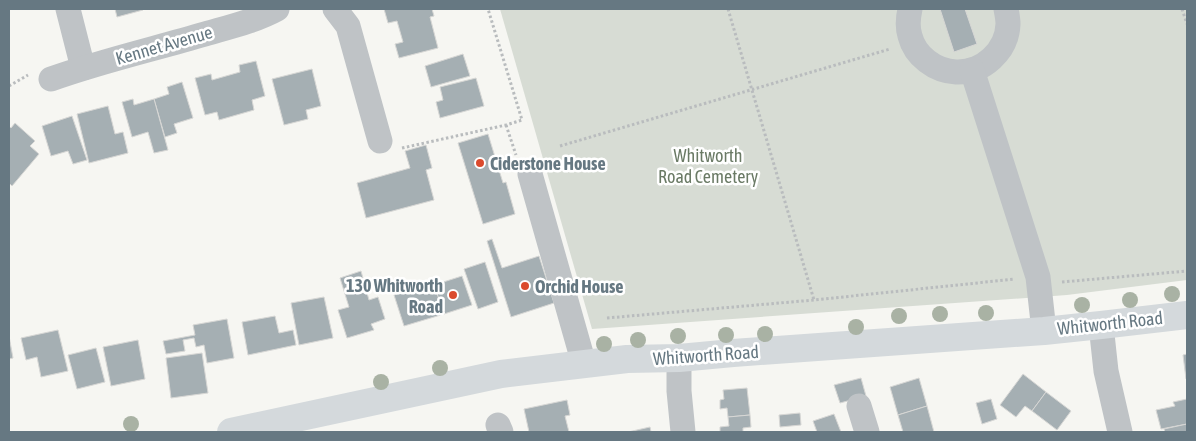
<svg xmlns="http://www.w3.org/2000/svg" width="1196" height="441" viewBox="0 0 1196 441" font-family="'Asap Condensed',sans-serif">
<rect width="100%" height="100%" fill="#f6f6f2"/>
<!-- green -->
<path fill="#d7dcd4" d="M500,9H1187V280L1067,295L592,329Z"/>
<!-- building -->
<g fill="#a5afb3" stroke="#d7d7d5">
<path d="M115,9H143V10L117,17Z"/>
<path d="M384,9H432L434,16L430,17L438,48L399,58L395,44L403,42L397,21L388,23Z"/>
<path d="M940,9H965L977,44L954,52Z"/>
<path d="M463,54L470,76L431,87L425,66Z"/>
<path d="M256,61L265,96L252,100L254,110L219,120L217,112L205,115L195,78L211,74L212,80L240,72L239,65Z"/>
<path d="M312,69L321,106L306,110L308,119L284,125L272,79Z"/>
<path d="M476,78L484,106L440,118L436,102L443,100L440,87Z"/>
<path d="M182,82L193,118L174,124L177,133L165,137L154,99L169,94L167,87Z"/>
<path d="M133,99L134,105L154,99L168,150L154,153L148,132L132,137L122,102Z"/>
<path d="M108,106L115,134L123,132L128,153L89,163L77,114Z"/>
<path d="M72,116L87,160L73,164L68,151L51,156L42,126Z"/>
<path d="M15,123L35,141L30,146L39,154L12,186L9,183V126L11,128Z"/>
<path d="M488,134L503,183L506,182L515,214L483,224L458,143Z"/>
<path d="M426,145L432,168L426,170L434,200L366,218L357,183L410,168L405,151Z"/>
<path d="M492,239L502,268L539,256L554,303L511,317L487,241Z"/>
<path d="M485,262L498,302L478,309L464,269Z"/>
<path d="M361,271L369,300L378,297L385,319L371,324L374,330L347,338L338,310L349,307L340,278Z"/>
<path d="M462,276L472,305L444,314L434,285Z"/>
<path d="M434,285L444,314L404,326L394,295L412,289L413,292Z"/>
<path d="M324,297L333,338L299,345L291,303Z"/>
<path d="M275,316L279,333L293,330L296,345L248,355L242,322Z"/>
<path d="M227,319L234,358L207,363L204,345L196,347L194,338L183,340L185,351L166,354L163,341L195,335L193,325Z"/>
<path d="M58,330L68,371L41,377L37,357L26,360L21,338Z"/>
<path d="M9,336L13,358L9,359Z"/>
<path d="M138,340L145,379L111,386L103,347Z"/>
<path d="M96,348L105,382L77,389L68,355Z"/>
<path d="M202,353L208,393L171,398L166,358Z"/>
<path d="M1187,354V379H1186L1183,355Z"/>
<path d="M1023,374L1046,392L1032,411L1025,406L1016,417L1000,405Z"/>
<path d="M861,378L866,396L840,403L834,385Z"/>
<path d="M919,378L927,406L898,415L890,387Z"/>
<path d="M747,388L750,415L728,417L727,408L720,409V400L724,399L723,390Z"/>
<path d="M1046,392L1071,411L1057,430L1032,411Z"/>
<path d="M991,399L997,419L982,424L976,403Z"/>
<path d="M1187,399V424L1161,429L1156,410L1175,406L1173,402Z"/>
<path d="M567,400L570,415L565,416L569,432H529L524,409Z"/>
<path d="M927,406L934,432H903L898,415Z"/>
<path d="M800,413L801,425L780,427L779,415Z"/>
<path d="M834,414L841,432H815H817L813,421Z"/>
<path d="M750,415L751,427L743,428V432H720V427L729,426L728,417Z"/>
<path d="M1187,424V432H1165L1164,429Z"/>
<path d="M650,427L651,432H628Z"/>
</g>
<g fill="none" stroke-linecap="round" stroke-linejoin="round">
<!-- path -->
<g stroke="#b9bcbe" stroke-width="3" stroke-dasharray="2.5 2.5" stroke-linecap="butt">
<path d="M728,9L814,300"/>
<path d="M1182,9L1187,24"/>
<path d="M9,86L28,75"/>
<path d="M506,125L516,155"/>
<path d="M560,146L890,49"/>
<path d="M402,148L506,125L522,120L488,9"/>
<path d="M1062,282L1187,271"/>
<path d="M607,318L814,300L1015,279"/>
</g>
<!-- minor -->
<g stroke="#bfc3c6" stroke-width="25">
<path d="M68,9L83,68"/>
<path d="M335,9L348,26L380,141"/>
<path d="M910,9C908,18 907,27 910,36C915,56 935,71 956,72C983,73 1007,51 1008,24C1008,19 1007,14 1006,9"/>
<path d="M972,70L1038,277L1044,331"/>
<path d="M51,79C101,61 154,49 205,34C229,27 255,21 277,9"/>
<path d="M530,174L584,364"/>
<path d="M1101,325L1106,371L1120,432"/>
<path d="M679,358V391L683,432"/>
<path d="M859,406L867,432"/>
<path d="M498,425L501,432"/>
</g>
<!-- major -->
<path stroke="#d4d9dc" stroke-width="28" d="M231,432L501,374L627,359L679,358L733,353L1044,331L1101,325L1187,315"/>
</g>
<!-- trees -->
<g fill="#a9b2a4">
<circle cx="1172" cy="294" r="8"/>
<circle cx="1130" cy="300" r="8"/>
<circle cx="1082" cy="305" r="8"/>
<circle cx="986" cy="313" r="8"/>
<circle cx="940" cy="314" r="8"/>
<circle cx="899" cy="316" r="8"/>
<circle cx="856" cy="327" r="8"/>
<circle cx="765" cy="334" r="8"/>
<circle cx="726" cy="335" r="8"/>
<circle cx="678" cy="336" r="8"/>
<circle cx="638" cy="340" r="8"/>
<circle cx="604" cy="344" r="8"/>
<circle cx="440" cy="368" r="8"/>
<circle cx="381" cy="382" r="8"/>
<circle cx="131" cy="424" r="8"/>
</g>
<!-- markers -->
<g fill="#db4a2d" stroke="#fff" stroke-width="2">
<circle cx="480" cy="163" r="5"/>
<circle cx="525" cy="286" r="5"/>
<circle cx="453" cy="295" r="5"/>
</g>
<g text-anchor="middle" dominant-baseline="central" stroke-width="5" stroke-linejoin="round" paint-order="stroke">
<!-- street labels -->
<g font-size="18" fill="#667882" stroke="#fff">
<text transform="translate(164 45) rotate(-16)">Kennet Avenue</text>
<text transform="translate(1110 323) rotate(-6)">Whitworth Road</text>
<text transform="translate(706 355) rotate(-4)">Whitworth Road</text>
</g>
<!-- park labels -->
<g font-size="18" fill="#6a7a65" stroke="#fff">
<text x="708" y="155">Whitworth<tspan x="708" dy="21">Road Cemetery</tspan></text>
</g>
<!-- poi labels -->
<g font-size="18" font-weight="bold" fill="#667882" stroke="#fff" text-anchor="start">
<text x="490" y="163">Ciderstone House</text>
<text x="443" y="285" text-anchor="end">130 Whitworth<tspan x="443" dy="21">Road</tspan></text>
<text x="535" y="286">Orchid House</text>
</g>
</g>
<!-- border -->
<rect width="1196" height="441" fill="none" stroke="#667882" stroke-width="20"/>
</svg>
